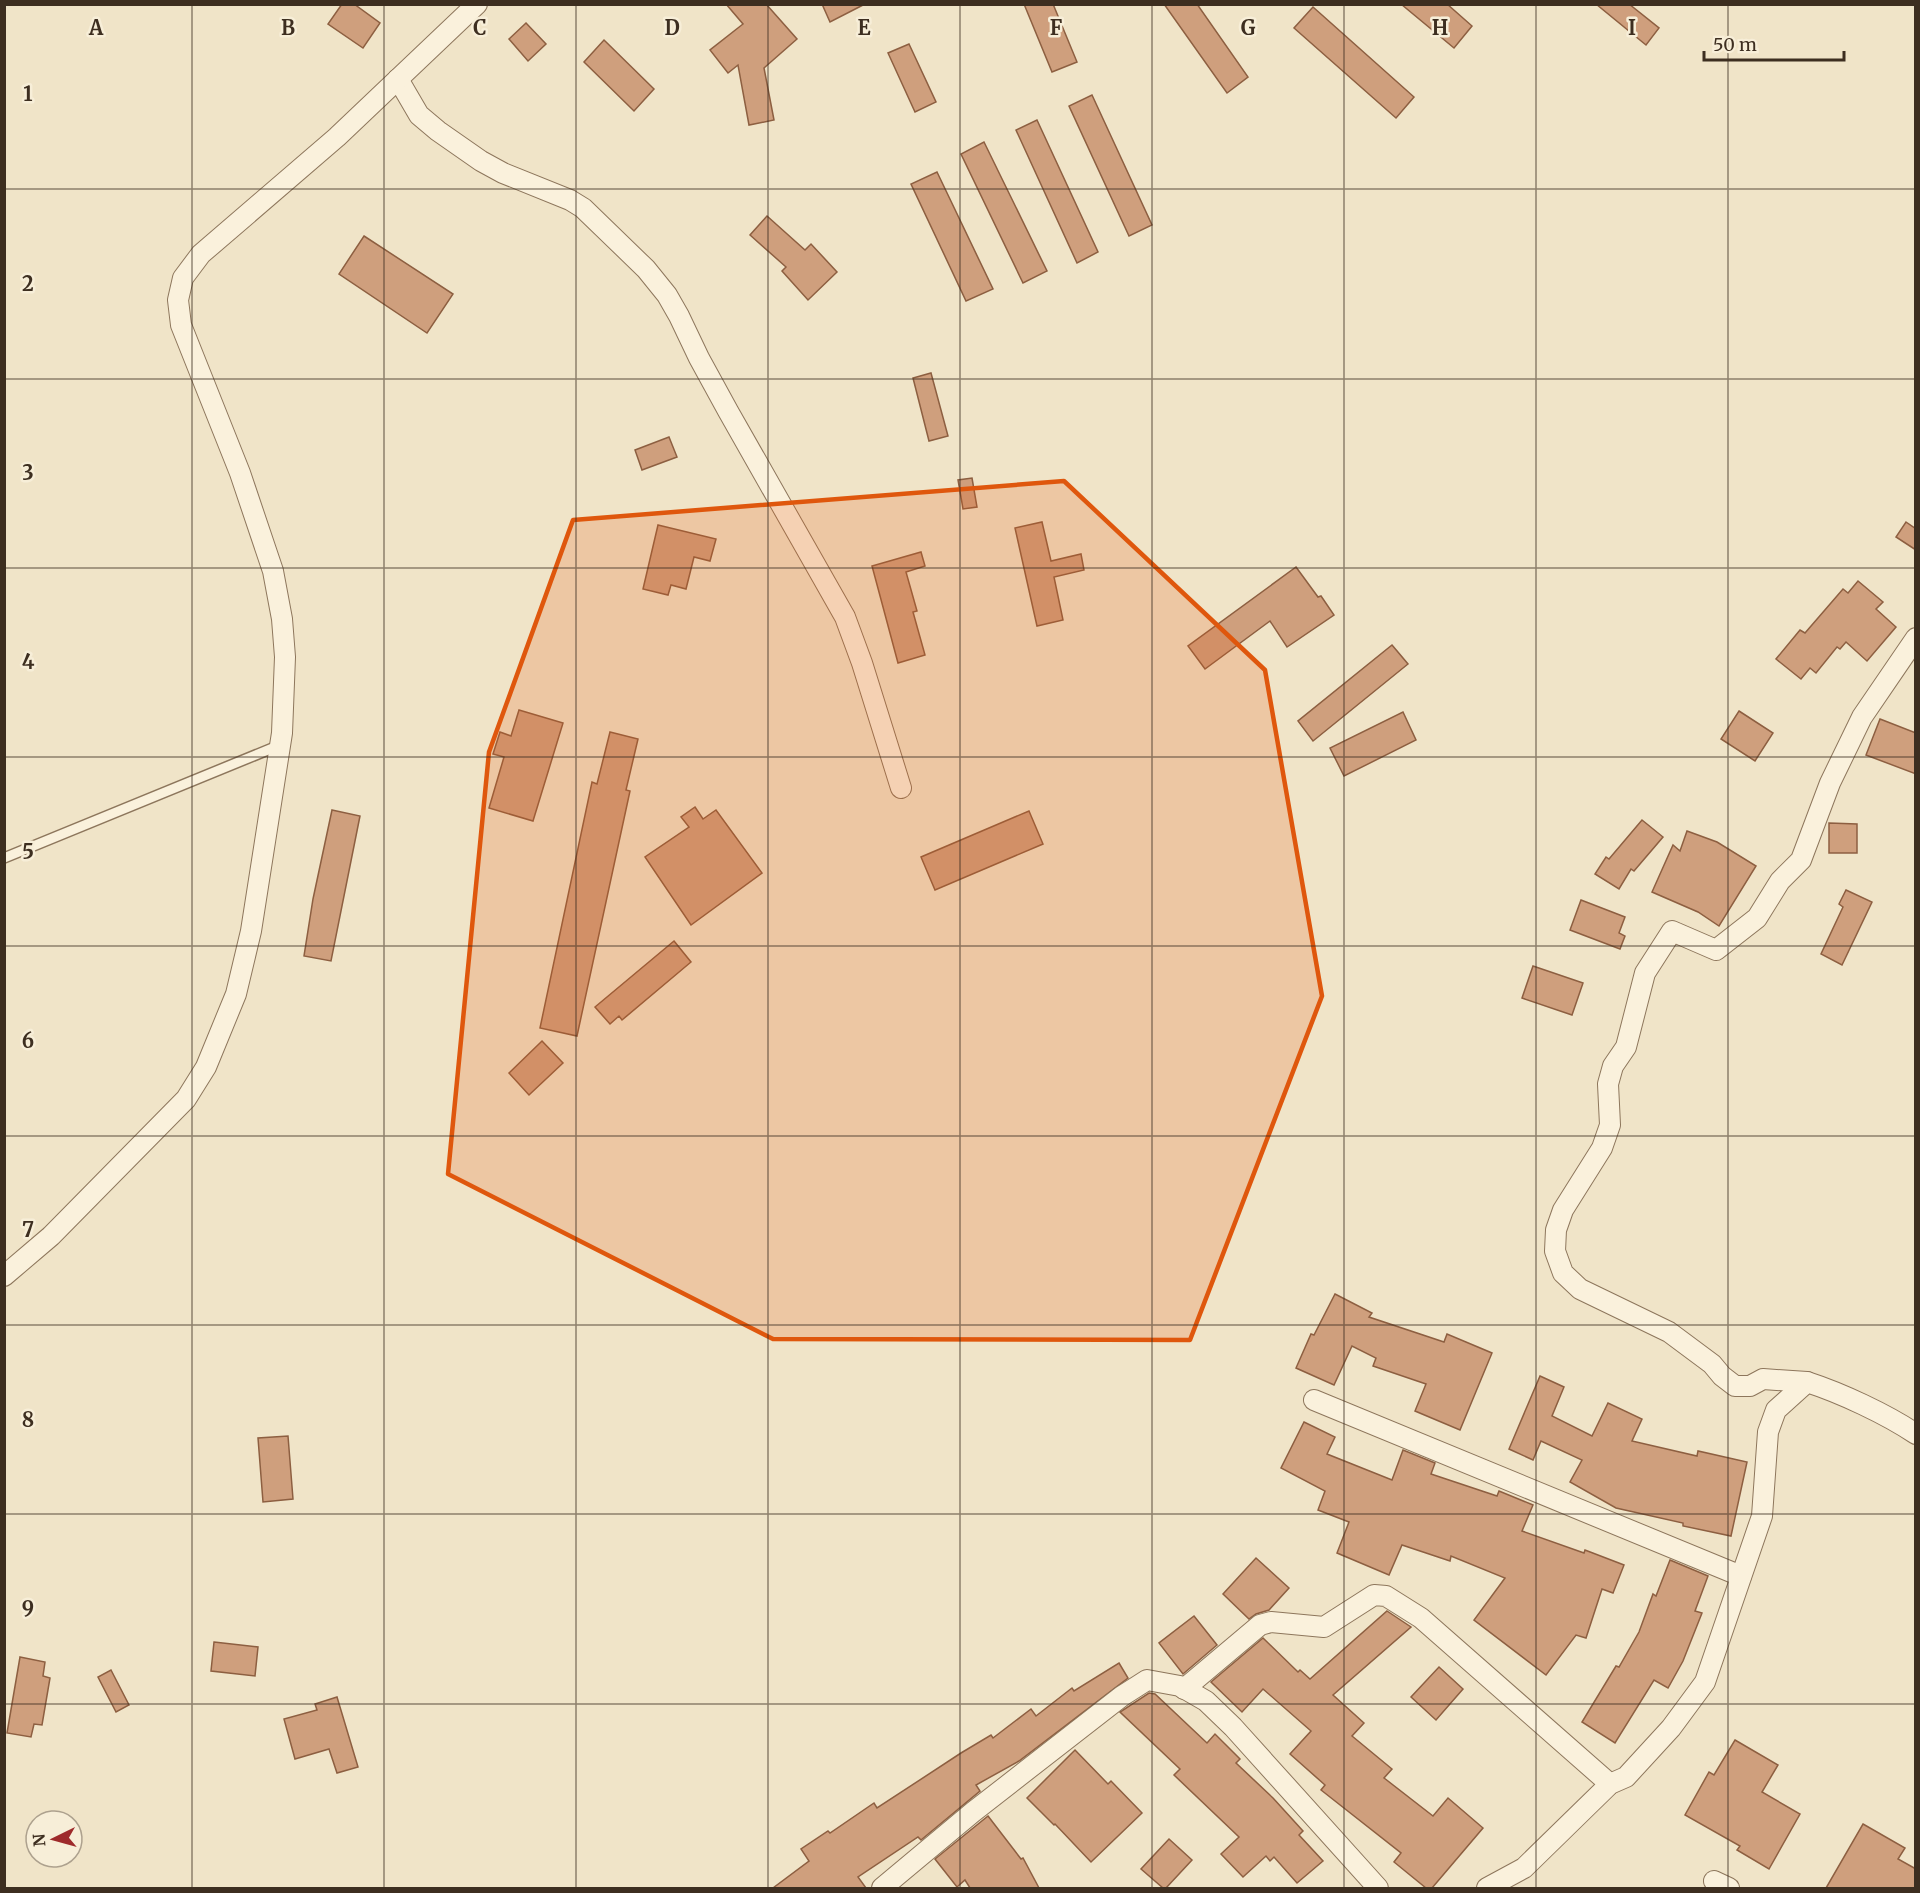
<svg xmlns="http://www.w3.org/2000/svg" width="1920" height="1893" viewBox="0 0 1920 1893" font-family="Merriweather,serif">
<rect width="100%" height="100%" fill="#f0e4c8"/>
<!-- building -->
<g fill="#cf9f7d" stroke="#8d5f41" stroke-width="1.5">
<path d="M342,4H354L380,23L363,48L328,24Z"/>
<path d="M726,4H766L797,39L764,68L774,120L749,125L738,65L728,73L710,50L743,24Z"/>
<path d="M822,4H865L830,22Z"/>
<path d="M1024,4H1053L1077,62L1052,72Z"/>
<path d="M1164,4H1197L1248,77L1227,93Z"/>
<path d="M1401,4H1447L1472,26L1454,48Z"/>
<path d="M1596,4H1629L1659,28L1646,45Z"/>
<path d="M1313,7L1414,97L1396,118L1294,28Z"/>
<path d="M526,23L546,44L528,61L509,39Z"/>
<path d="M604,40L654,89L634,111L584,62Z"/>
<path d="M909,44L936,102L915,112L888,53Z"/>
<path d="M1092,95L1152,225L1129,236L1069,106Z"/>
<path d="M1037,120L1098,252L1077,263L1016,130Z"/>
<path d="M984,142L1047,271L1023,283L961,154Z"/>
<path d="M937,172L993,289L966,301L911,184Z"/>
<path d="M767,216L805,250L811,244L837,272L808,300L782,271L786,267L750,235Z"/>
<path d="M364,236L453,294L427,333L339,274Z"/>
<path d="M931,373L948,436L929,441L913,378Z"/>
<path d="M669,437L677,457L642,470L635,450Z"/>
<path d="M972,478L977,507L963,509L958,480Z"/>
<path d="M1042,522L1051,561L1081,554L1084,570L1054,577L1063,620L1037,626L1015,528Z"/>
<path d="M1906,522L1916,529V550L1896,537Z"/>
<path d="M658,525L716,539L710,561L694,557L686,589L671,585L668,595L643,589Z"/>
<path d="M921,552L925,566L906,572L917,611L913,612L925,655L898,663L872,566Z"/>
<path d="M1296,567L1318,597L1321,596L1334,615L1287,647L1270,621L1205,669L1188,646Z"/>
<path d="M1858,581L1883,602L1876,609L1896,627L1867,661L1846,642L1840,649L1837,647L1816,673L1810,668L1801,679L1776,659L1800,630L1805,633L1843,589L1848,593Z"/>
<path d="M1392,645L1408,664L1313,741L1298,721Z"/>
<path d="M519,710L563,723L533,821L489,808L504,757L493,754L500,732L511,736Z"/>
<path d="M1739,711L1773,733L1755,761L1721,739Z"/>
<path d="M1403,712L1416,740L1344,776L1330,748Z"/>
<path d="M1880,719L1916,733V774L1866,755Z"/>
<path d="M610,732L638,739L626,790L630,791L577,1036L540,1028L592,782L597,784Z"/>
<path d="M695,807L703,819L716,810L762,873L691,925L645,857L689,827L681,817Z"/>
<path d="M332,810L360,816L331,961L304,956L313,899Z"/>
<path d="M1029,811L1043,844L935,890L921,857Z"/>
<path d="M1642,820L1663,837L1634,871L1631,869L1619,889L1595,874L1606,857L1609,859Z"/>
<path d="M1829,823L1857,824V853H1829Z"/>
<path d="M1687,831L1717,842L1756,866L1719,926L1698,912L1652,892L1673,845L1680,851Z"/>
<path d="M1846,890L1872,902L1842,965L1821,954L1843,907L1839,904Z"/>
<path d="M1581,900L1625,917L1619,933L1625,936L1620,949L1570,930Z"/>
<path d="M674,941L691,962L622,1020L619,1016L610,1024L595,1007Z"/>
<path d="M1533,966L1583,983L1572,1015L1522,998Z"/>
<path d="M542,1041L563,1063L529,1095L509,1073Z"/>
<path d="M1335,1294L1372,1313L1369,1317L1444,1342L1447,1334L1492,1353L1460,1430L1415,1411L1426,1384L1373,1366L1376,1358L1352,1346L1334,1385L1296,1368L1311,1334L1314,1335Z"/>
<path d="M1540,1376L1564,1387L1552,1416L1592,1436L1608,1403L1642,1419L1632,1441L1697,1456L1698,1451L1747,1462L1731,1536L1683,1526V1523L1616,1508L1570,1482L1582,1460L1541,1441L1533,1460L1509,1449Z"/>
<path d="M1304,1422L1335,1437L1327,1454L1392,1480L1403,1450L1435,1463L1431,1474L1497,1496L1499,1491L1533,1505L1522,1531L1584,1553L1585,1550L1624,1565L1613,1593L1602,1589L1586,1638L1576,1635L1546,1675L1474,1620L1505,1578L1451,1556L1450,1561L1402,1545L1389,1575L1337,1553L1349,1522L1318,1510L1325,1491L1281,1468Z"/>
<path d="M288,1436L293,1499L263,1502L258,1438Z"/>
<path d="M1256,1558L1289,1588L1269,1610L1256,1614L1249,1619L1223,1594Z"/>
<path d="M1670,1560L1708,1576L1695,1611L1702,1613L1683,1661L1668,1688L1654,1680L1615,1743L1582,1722L1616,1666L1619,1667L1639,1632L1653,1594L1656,1596Z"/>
<path d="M1387,1611L1411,1627L1333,1695L1364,1723L1352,1736L1392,1769L1384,1778L1433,1816L1448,1798L1483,1828L1432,1888H1426L1394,1862L1401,1853L1321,1790L1325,1785L1290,1754L1311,1731L1263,1689L1242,1712L1211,1682L1263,1638L1298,1672L1300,1670L1310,1679Z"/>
<path d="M1194,1616L1217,1645L1183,1674L1159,1643Z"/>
<path d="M214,1642L258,1647L255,1676L211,1671Z"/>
<path d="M20,1657L45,1662L43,1676L50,1678L42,1725L34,1724L31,1737L7,1733Z"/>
<path d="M1119,1663L1128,1678L1019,1761L976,1785L980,1791L921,1840L918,1837L858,1877L866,1888H773L809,1861L801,1849L828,1831L830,1833L874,1803L877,1808L961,1753L991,1735L993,1738L1031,1709L1036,1716L1072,1688L1074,1691Z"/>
<path d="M1439,1667L1463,1689L1436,1720L1411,1697Z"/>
<path d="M111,1670L129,1705L116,1712L98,1677Z"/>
<path d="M1149,1693L1155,1694L1207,1743L1215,1734L1240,1759L1236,1763L1273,1798L1303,1831L1299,1835L1323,1861L1297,1883L1274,1857L1270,1861L1266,1856L1243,1877L1221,1854L1239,1837L1174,1775L1180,1769L1120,1712Z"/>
<path d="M337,1697L358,1767L337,1773L329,1749L295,1759L284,1719L317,1710L315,1704Z"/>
<path d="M1735,1740L1778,1765L1762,1792L1800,1814L1769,1869L1737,1850L1740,1846L1685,1815L1709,1772L1714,1775Z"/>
<path d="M1075,1750L1108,1784L1111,1781L1142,1813L1091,1862L1055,1824L1054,1825L1027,1798Z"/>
<path d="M988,1816L1021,1859L1023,1858L1039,1888H970L965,1880L957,1887L935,1859Z"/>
<path d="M1863,1824L1905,1848L1898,1859L1916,1869V1888H1826Z"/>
<path d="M1169,1839L1192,1860L1166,1888H1163L1141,1869Z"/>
</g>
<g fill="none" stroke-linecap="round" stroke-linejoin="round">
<defs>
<path id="lane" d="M4,858L280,745"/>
<g id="street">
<path d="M398,79L419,115L438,131L481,161L503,173L570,200L583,208L646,269L667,295L679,316L699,358L728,411L845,617L862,663L901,788"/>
<path d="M4,1276L51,1236L186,1099L206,1067L236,994L251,931L282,733L285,657L282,619L273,571L240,473L181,325L178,300L183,278L201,254L337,137L477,4"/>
<path d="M1807,1382L1763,1379L1750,1386H1735L1722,1376L1712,1364L1669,1332L1580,1289L1563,1273L1555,1251L1556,1230L1563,1210L1602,1148L1610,1125L1608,1084L1613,1066L1626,1047L1645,973L1672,931L1716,950L1757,918L1780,881L1801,860L1830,783L1862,717L1916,638"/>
<path d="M1314,1400L1741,1576"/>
<path d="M1184,1689L1260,1625L1271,1622L1324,1627L1374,1595L1386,1596L1421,1618L1610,1784"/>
<path d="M1714,1881L1729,1888"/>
<path d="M882,1888L973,1812L1122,1696L1147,1680L1180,1686L1206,1701L1233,1727L1378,1888"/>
<path d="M1487,1888L1524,1868L1610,1784L1626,1777L1671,1728L1705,1682L1762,1516L1768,1432L1776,1410L1807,1382C1841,1393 1886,1414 1916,1434"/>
</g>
</defs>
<!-- lane casing -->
<use href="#lane" stroke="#8d765c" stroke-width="12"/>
<!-- street casing -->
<use href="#street" stroke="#8d765c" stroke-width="22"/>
<!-- lane -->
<use href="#lane" stroke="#faf1dc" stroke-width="9"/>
<!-- street -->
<use href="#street" stroke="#faf1dc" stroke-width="20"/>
</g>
<!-- marked area -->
<path fill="#df570d" fill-opacity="0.2" stroke="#df570d" stroke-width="4.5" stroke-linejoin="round" d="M1064,481L1265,670L1322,996L1190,1340L773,1339L448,1174L489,752L573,520Z"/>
<!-- grid -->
<path fill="none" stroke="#3d2e20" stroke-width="1.5" stroke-opacity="0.55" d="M192,4V1888M384,4V1888M576,4V1888M768,4V1888M960,4V1888M1152,4V1888M1344,4V1888M1536,4V1888M1728,4V1888M4,189H1916M4,379H1916M4,568H1916M4,757H1916M4,946H1916M4,1136H1916M4,1325H1916M4,1514H1916M4,1704H1916"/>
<g font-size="20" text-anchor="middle" font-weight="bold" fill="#3d2e20" stroke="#f7eed8" stroke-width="5" stroke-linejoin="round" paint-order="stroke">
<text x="96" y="35">A</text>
<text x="288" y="35">B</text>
<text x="480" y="35">C</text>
<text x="672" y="35">D</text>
<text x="864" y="35">E</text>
<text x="1056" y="35">F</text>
<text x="1248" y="35">G</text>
<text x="1440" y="35">H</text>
<text x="1632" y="35">I</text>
<text x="28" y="101">1</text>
<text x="28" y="291">2</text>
<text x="28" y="480">3</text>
<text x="28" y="669">4</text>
<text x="28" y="859">5</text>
<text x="28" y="1048">6</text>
<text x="28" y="1237">7</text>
<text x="28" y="1427">8</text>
<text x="28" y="1616">9</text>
</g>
<!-- border -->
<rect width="1920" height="1893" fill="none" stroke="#3d2e20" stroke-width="12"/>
<!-- north arrow -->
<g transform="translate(54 1839) rotate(265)"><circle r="28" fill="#f7eed8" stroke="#ada18e" stroke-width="1.5"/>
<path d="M0-4.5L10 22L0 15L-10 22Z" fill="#9e2a2b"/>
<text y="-9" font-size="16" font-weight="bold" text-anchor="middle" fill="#3d2e20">N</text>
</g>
<!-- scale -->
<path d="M1704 51v9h140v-9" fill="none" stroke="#3d2e20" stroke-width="3"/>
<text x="1713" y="51" font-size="18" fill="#3d2e20" stroke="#f7eed8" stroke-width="4.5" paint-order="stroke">50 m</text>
</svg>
